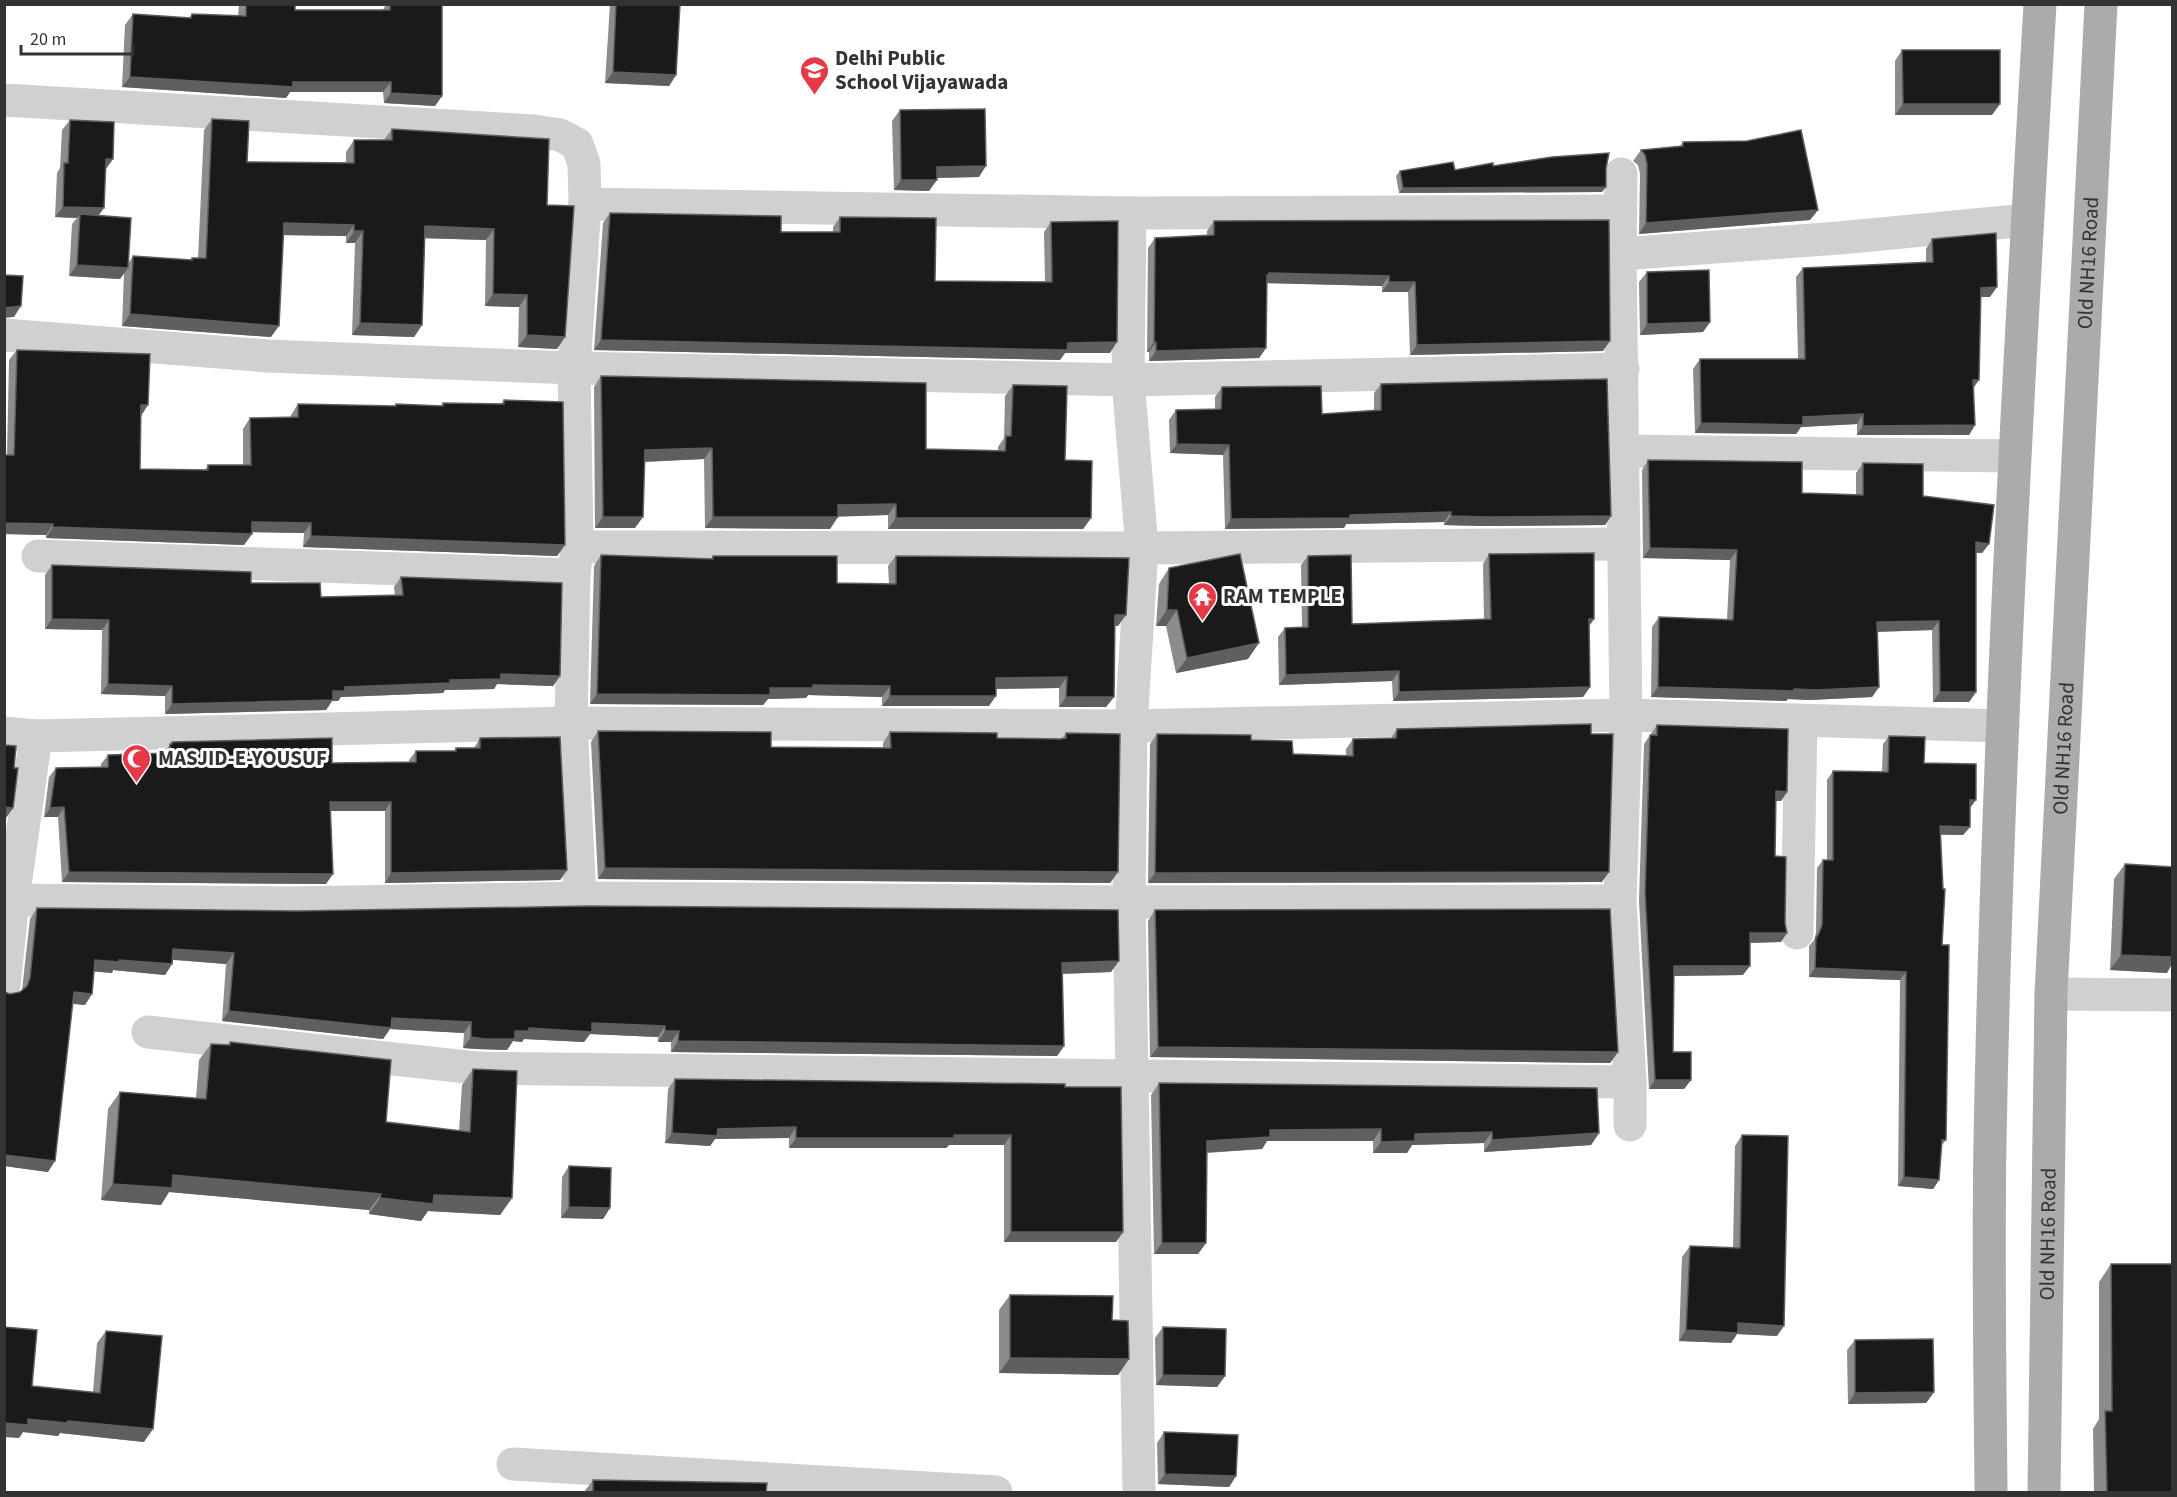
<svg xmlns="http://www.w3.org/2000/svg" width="2177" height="1497" viewBox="0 0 2177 1497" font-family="'Source Sans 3',sans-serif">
<rect width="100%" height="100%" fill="#fff"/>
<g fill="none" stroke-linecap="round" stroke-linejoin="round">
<!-- minor -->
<g stroke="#d0d0d0" stroke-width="33">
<path d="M4,100L534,131L560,135L577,144L584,164L585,204L574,368L577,547L574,575L571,723L580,898"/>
<path d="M1621,174L1620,254L1626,715L1620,901L1630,1082V1125"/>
<path d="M585,204L1130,213L1621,211"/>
<path d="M1130,213L1128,380L1142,548L1131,726L1129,902L1139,1492"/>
<path d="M1620,254L1839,238L2027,220"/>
<path d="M4,335L268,356L574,368L1128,380L1623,369"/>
<path d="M1623,451L2014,456"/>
<path d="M577,547L1142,548L1624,544"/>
<path d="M38,556L574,575"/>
<path d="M4,733L36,736L571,723L1131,726L1626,715L2003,726"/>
<path d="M13,900L290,903L580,898L1129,902L1620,901"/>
<path d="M1797,933L1801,721"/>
<path d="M4,986L13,900L36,736"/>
<path d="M2051,994L2172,995"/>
<path d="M148,1032L476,1068L1630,1082"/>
<path d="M513,1464L996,1492"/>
</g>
<!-- primary -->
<g stroke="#ababab" stroke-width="33">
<path d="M1991,1492C1990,1375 1988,1258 1990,1141C1997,762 2018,383 2040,4"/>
<path id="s1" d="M2044,1492L2051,994L2101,4"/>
</g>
</g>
<!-- wall -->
<g fill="#8c8c8c">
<path d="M239,4H295V10H383L386,4H442V96L435,106L384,103L383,92H290L286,98L122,87L125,25L133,14L189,18L192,14L238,16Z"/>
<path d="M610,4H680L676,75L669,86L605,83Z"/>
<path d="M1902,50L1992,115H1895V61Z"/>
<path d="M900,110L979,177L937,178L929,191L894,190L892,121Z"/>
<path d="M212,119L247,162L346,163V152L354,140H384L392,129L547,205L565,337L557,349L518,347L519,307L485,306L486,240L425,238L422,325L414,337L352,335L355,243H346V236L283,235L271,337L122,326L124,273L120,279L69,276L72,224L77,218L55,217L57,173L60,168L62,130L70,120L113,159L105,170L99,215L128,264L133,256L190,260L192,258H198L204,130Z"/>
<path d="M1683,142L1818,210L1810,220L1639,234L1640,174L1638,165L1633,161L1641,150L1680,146Z"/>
<path d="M1493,166L1602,192L1399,193L1396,176L1400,171L1455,170Z"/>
<path d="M610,213L781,232H833V227L840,217L935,281L1045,282L1044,232L1051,222L1110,353H1065L1060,360L594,350L603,223Z"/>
<path d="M1609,220L1603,351L1410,355L1408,292H1382V286L1267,283L1266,348L1259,358L1149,361V352H1147L1148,248L1155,238L1207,235V231L1214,221Z"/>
<path d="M1932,239L1990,297H1981L1973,388L1975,425L1969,435H1857V424L1801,427L1796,434L1695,433L1693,369L1700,359H1798L1796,277L1803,268L1926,263V249Z"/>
<path d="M1647,272L1710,322L1703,332L1640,335L1639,282Z"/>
<path d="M17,350L141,415L140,469L205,470L208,465H243V429L250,418L291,417V415L298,404L394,406L396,404L441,406L443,403L501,404L504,400L565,545L557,556L303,547L304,533L252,532V534L244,545L46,538V535L4,534V455H7L9,360Z"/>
<path d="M601,376L926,449L998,450V447L1004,438L1005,396L1013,385L1065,460L1091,518L1083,529H888V515L838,516L830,529L705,528L704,459L645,462L635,528H595L594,387Z"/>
<path d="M1381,384L1611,516L1605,525L1482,526L1444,525V522L1346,524L1344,528L1225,529L1223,455L1170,453L1169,420L1176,410H1215V397L1222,387L1322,414L1374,410V393Z"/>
<path d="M1648,460L1802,493L1856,495V473L1863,463L1923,496L1989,544L1982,553H1976V692L1969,702H1933L1932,630L1877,632L1879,687L1872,697L1809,700L1788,699L1786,701L1651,697L1652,627L1659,617L1727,619L1730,560L1643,558L1642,470Z"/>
<path d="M1489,554L1594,619L1589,626L1590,687L1583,697L1393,701L1392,681L1279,685L1278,637L1285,628L1302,627L1301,565L1308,556L1352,624L1484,619L1483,564Z"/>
<path d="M601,555L711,559L713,556L837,583L889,584L888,566L896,556L1118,626H1115L1114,697L1106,707H1059V688L996,689L989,706H882V697L808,695L806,698L768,699L763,705L590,704L594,566Z"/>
<path d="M52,565L251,583L321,597L395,596L394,587L401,577L560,676L553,686L497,684L494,689L445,690L443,693L341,697L338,701H332L326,710L165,714V696L101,694L102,630L45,629V575Z"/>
<path d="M1169,568L1248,659L1176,673L1166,626H1156L1159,584Z"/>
<path d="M1657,725L1787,792L1781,801H1776L1775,856L1781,942L1750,943L1743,975L1674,976L1673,1052L1691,1080L1684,1089H1649L1639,901L1644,744Z"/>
<path d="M1397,729L1602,882L1148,883L1150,744L1157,734L1293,754L1346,756V749L1353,739L1391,738Z"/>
<path d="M598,731L771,747L883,748V743L890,732L997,738L1062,739L1066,733L1118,872L1110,883L598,879L591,742Z"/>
<path d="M1889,736L1924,763L1970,808V827L1963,835H1941L1942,945L1946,1140L1942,1145L1939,1180L1933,1189L1898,1186L1900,980L1809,977V946L1814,940L1816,933L1817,868L1823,860H1827V780L1833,771L1882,772L1883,744Z"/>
<path d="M480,738L567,870L560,880L385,883V811H331L326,884L62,882L58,817H44L49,777L56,768L101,767V764L108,755L164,753L170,744H171L172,742L332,763L409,762V760L416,751H454L456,748H474Z"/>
<path d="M2125,864L2167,973L2110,970L2114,879Z"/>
<path d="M37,908L1111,972L1062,974L1064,1046L1057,1056L671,1052V1042H658V1037L590,1034L584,1042L524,1039L522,1042L513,1041L507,1050L477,1049L463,1048L464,1033L390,1029L383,1039L222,1021L226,964L173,960L172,964L165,975L113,970L112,973L94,971L85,1005L73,1004L48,1172L4,1166V992L10,994L20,992L22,990L30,919Z"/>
<path d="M1155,910L1618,1052L1610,1063L1150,1057L1148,921Z"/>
<path d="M230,1042L386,1122L459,1131L462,1085L473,1069L512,1198L500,1215L428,1211L421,1221L369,1214V1210L169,1192L161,1205L101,1200L108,1109L120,1092L196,1098L199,1060L211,1044L228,1045Z"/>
<path d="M675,1079L1065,1087L1123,1232L1116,1242H1004V1145H949L946,1148H789V1138L715,1139L710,1146L665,1143L668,1089Z"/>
<path d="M1159,1083L1599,1133L1591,1145L1484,1152V1143L1412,1145L1407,1153H1373V1141H1267L1262,1149L1207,1153L1206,1243L1198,1254H1154L1151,1095Z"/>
<path d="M1742,1135L1777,1336L1737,1334L1731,1343L1679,1341L1682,1257L1690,1246L1733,1248L1735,1146Z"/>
<path d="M569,1166L610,1208L603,1219L561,1218L562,1177Z"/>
<path d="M2111,1264L2172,1492H2094L2093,1429L2099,1419V1282Z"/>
<path d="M1010,1295L1129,1359L1118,1375L999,1373V1310Z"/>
<path d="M1163,1327L1225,1376L1217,1387L1156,1385L1155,1338Z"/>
<path d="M106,1331L144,1442L60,1433L58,1436L23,1432L19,1438L32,1386L93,1392L97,1343Z"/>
<path d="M1855,1340L1934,1392L1926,1403L1848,1404L1847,1350Z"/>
<path d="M1164,1432L1236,1476L1229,1487L1158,1484L1157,1443Z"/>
<path d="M593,1480L766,1492H584Z"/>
</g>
<!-- shaded-wall -->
<g fill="#5f5f5f">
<path d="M613,72L676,75L669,86L605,83Z"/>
<path d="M130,77L293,82H391L383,92H290L286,98L122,87Z"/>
<path d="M391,93L442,96L435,106L384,103Z"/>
<path d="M1903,104H2000L1992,115H1895Z"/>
<path d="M106,159H113L105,170Z"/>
<path d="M986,166L979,177L930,178L937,167Z"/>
<path d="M901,180H937L929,191L894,190Z"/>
<path d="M1606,187L1602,192L1399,193L1403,188Z"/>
<path d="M63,207L104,208L96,219L80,214L77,218L55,217Z"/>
<path d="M1818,210L1810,220L1639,234L1646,223Z"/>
<path d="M284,223L354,225L346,236L276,235Z"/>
<path d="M425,226L494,229L486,240L417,238Z"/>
<path d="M354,231H363L355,243H346Z"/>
<path d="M77,265L128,268L120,279L69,276Z"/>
<path d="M1269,273L1389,276L1382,286L1264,283L1267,275Z"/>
<path d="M1389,282H1415L1408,292H1382Z"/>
<path d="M1997,287L1990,297H1974L1981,288Z"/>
<path d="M493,294L527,295L519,307L485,306Z"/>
<path d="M21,306L14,317L4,318V308Z"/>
<path d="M130,314L279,326L271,337L122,326Z"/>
<path d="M1710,322L1703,332L1640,335L1647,324Z"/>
<path d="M360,323L422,325L414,337L352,335Z"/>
<path d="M527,335L565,337L557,349L518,347Z"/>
<path d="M601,340L1068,343L1117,342L1110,353H1065L1060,360L594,350Z"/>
<path d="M1610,341L1603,351L1410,355L1417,345Z"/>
<path d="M1154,342H1156L1149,352H1147Z"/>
<path d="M1266,348L1259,358L1149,361L1156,351Z"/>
<path d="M1973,380H1979L1972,390Z"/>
<path d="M141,405H148L141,416Z"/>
<path d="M1863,414L1857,424L1801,427L1796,434L1695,433L1701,423Z"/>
<path d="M1975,425L1969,435H1857L1863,426Z"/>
<path d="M1177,444L1229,445L1223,455L1170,453Z"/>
<path d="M712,448L704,459L637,462L645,450Z"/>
<path d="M896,504L888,515L830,517L838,505Z"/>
<path d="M1451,512L1444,522L1346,524L1344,528L1225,529L1231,519L1350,515Z"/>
<path d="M1451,516H1611L1605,525L1482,526L1444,525Z"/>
<path d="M603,517H643L635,528H595Z"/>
<path d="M713,517H838L830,529L705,528Z"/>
<path d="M896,518H1091L1083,529H888Z"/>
<path d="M252,522L311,523L304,533L245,532Z"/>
<path d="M4,523L53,524L46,535L4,534Z"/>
<path d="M53,527L252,534L244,545L46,538Z"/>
<path d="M311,536L565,545L557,556L303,547Z"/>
<path d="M1976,542L1989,544L1982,553L1969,552Z"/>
<path d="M1650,548L1737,550L1730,560L1643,558Z"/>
<path d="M1167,610H1177L1166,626H1156Z"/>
<path d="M1115,615H1126L1118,626H1107Z"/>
<path d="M52,619L109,620L102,630L45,629Z"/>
<path d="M1589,619H1594L1587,629Z"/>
<path d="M1939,621L1932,630L1870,632L1877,622Z"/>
<path d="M1259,643L1248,659L1176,673L1187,658Z"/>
<path d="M1399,671L1392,681L1279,685L1286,675Z"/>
<path d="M501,674L560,676L553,686L497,684L494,689L445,690L443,693L341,697L338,701H332L326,710L165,714L172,704L333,691L345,687L450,680Z"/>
<path d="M1067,677L1059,688L989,689L996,678Z"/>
<path d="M108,684L172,686L165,696L101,694Z"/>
<path d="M813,685L890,686L882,697L808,695L806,698L768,699L763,705L590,704L597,694L770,688Z"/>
<path d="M1590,687L1583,697L1393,701L1399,692Z"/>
<path d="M1658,687L1794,689L1879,687L1872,697L1809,700L1788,699L1786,701L1651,697Z"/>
<path d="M1940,692H1976L1969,702H1933Z"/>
<path d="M890,696H996L989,706H882Z"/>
<path d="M1066,697H1114L1106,707H1059Z"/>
<path d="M1776,791L1787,792L1781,801H1770Z"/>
<path d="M1970,800H1976L1970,808Z"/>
<path d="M330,802H391L385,811H324Z"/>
<path d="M4,807L13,808L6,818H4Z"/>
<path d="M64,807L58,817H44L50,808Z"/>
<path d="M1940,826L1970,827L1963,835L1934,834Z"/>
<path d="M605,868L1118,872L1110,883L598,879Z"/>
<path d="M567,870L560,880L385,883L391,873Z"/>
<path d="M69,872L333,874L326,884L62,882Z"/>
<path d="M1609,872L1602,882L1148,883L1155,873Z"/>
<path d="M1750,933H1787L1781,942L1743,943Z"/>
<path d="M173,949L234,953L226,964L166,959Z"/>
<path d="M2172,954V964L2167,973L2110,970L2121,955Z"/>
<path d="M95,960H119L172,964L165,975L113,970L112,973L88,971Z"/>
<path d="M1119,961L1111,972L1055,974L1062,963Z"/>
<path d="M1674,966H1750L1743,975L1667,976Z"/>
<path d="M1815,968L1906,972L1900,980L1809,977Z"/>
<path d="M74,992L92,994L85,1005L67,1003Z"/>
<path d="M229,1011L392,1018L471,1022L464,1033L390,1029L383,1039L222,1021Z"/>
<path d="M592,1023L665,1026L658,1037L590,1034L584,1042L524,1039L522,1042L513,1041L507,1050L477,1049L463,1048L471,1037L529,1028Z"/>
<path d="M665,1031H679L671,1042H658Z"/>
<path d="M678,1041L1064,1046L1057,1056L671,1052Z"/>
<path d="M1158,1047L1618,1052L1610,1063L1150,1057Z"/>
<path d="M1655,1080H1691L1684,1089H1649Z"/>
<path d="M796,1127L789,1138L715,1139L710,1146L665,1143L672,1133L718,1129Z"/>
<path d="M1381,1129L1373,1141H1267L1262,1149L1199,1153L1207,1141L1270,1130Z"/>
<path d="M1492,1132L1484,1143L1412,1145L1407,1153H1373L1381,1142L1415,1134Z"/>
<path d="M1599,1133L1591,1145L1484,1152L1492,1140Z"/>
<path d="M954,1135H1011L1004,1145H949L946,1148H789L796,1138Z"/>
<path d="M4,1155L55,1161L48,1172L4,1166Z"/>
<path d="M173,1175L381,1194L369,1210L169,1192L161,1205L101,1200L113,1184Z"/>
<path d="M1904,1177L1939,1180L1933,1189L1898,1186Z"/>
<path d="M434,1195L512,1198L500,1215L428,1211L421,1221L369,1214L380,1198Z"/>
<path d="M569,1207L610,1208L603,1219L561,1218Z"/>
<path d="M1011,1232H1123L1116,1242H1004Z"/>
<path d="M1162,1243H1206L1198,1254H1154Z"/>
<path d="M1738,1323L1784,1326L1777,1336L1737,1334L1731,1343L1679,1341L1686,1330Z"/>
<path d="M1010,1358L1129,1359L1118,1375L999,1373Z"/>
<path d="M1163,1375L1225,1376L1217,1387L1156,1385Z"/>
<path d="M1934,1392L1926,1403L1848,1404L1855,1393Z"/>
<path d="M28,1419L68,1421L153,1429L144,1442L60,1433L58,1436L23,1432L19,1438L4,1437V1423Z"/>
<path d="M1165,1474L1236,1476L1229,1487L1158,1484Z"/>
</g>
<!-- building -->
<g fill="#1a1a1a" stroke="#5f5f5f" stroke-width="1.5">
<path d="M246,4H295V10H390V4H442V96L391,93V82H293V87L130,77L133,14L191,18L192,14L246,16Z"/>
<path d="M616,4H680L676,75L613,72Z"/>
<path d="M1902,50H2000V104H1903Z"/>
<path d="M985,109L986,166L937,167V180H901L900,110Z"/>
<path d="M212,119L249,121L247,162L354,163V140H392V129L549,139L547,205L574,206L565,337L527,335V295L493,294L494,229L425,226L422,325L360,323L363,231H354V225L284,223L279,326L130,314L133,256L192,260V258H206Z"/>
<path d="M70,120L114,122L113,159H106L104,208L63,207L64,163H68Z"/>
<path d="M1801,130L1818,210L1646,223L1647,164L1645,155L1641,150L1683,146V142L1747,141Z"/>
<path d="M1609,153L1606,168V187L1403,188L1400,171L1453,162L1455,170L1493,163V166L1552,157Z"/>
<path d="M610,213L781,216V232H840V217L936,218L935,281L1052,282L1051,222L1118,221L1117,342L1068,343L1067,350L601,340Z"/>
<path d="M80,214L131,218L128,268L77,265Z"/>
<path d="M1609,220L1610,341L1417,345L1415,282H1389V276L1269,273V275H1267L1266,348L1156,351V342H1154L1155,238L1214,235V221Z"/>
<path d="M1996,233L1997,287L1981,288L1979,380H1973L1975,425L1863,426V414L1803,417V425L1701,423L1700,359H1805L1803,268L1933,262L1932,239Z"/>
<path d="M1709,270L1710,322L1647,324V272Z"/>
<path d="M4,275L23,276L21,306L4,308Z"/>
<path d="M17,350L150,354L148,405H141L140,469L208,470V465H251L250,418L298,417V404L396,406V404L443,406V403L504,404V400L563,402L565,545L311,536V523L252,522V534L53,527V524L4,523V455H14Z"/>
<path d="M601,376L926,383V449L1005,451L1006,436H1011L1013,385L1067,386L1065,460L1092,461L1091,518H896V504L838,505V517H713L712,448L645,450L643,517H603Z"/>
<path d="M1607,379L1611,516L1488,517L1451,516V512L1350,515V518L1231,519L1229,445L1177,444L1176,410L1221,409L1222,387L1321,386L1322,414L1381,410V384Z"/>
<path d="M1648,460L1802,462V493L1863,495V463L1923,464V496L1994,505L1989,544L1976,542V692H1940L1939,621L1877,622L1879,687L1816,690L1794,689L1793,691L1658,687L1659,617L1733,620L1737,550L1650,548Z"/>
<path d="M1594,553V619H1589L1590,687L1399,692V671L1286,675L1285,628L1308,627V556L1351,555L1352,624L1491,619L1489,554Z"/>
<path d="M1240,554L1259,643L1187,658L1177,610H1167L1169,568Z"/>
<path d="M601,555L713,559V556H837V583L896,584V556L1129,558L1126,615H1115L1114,697H1066L1067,677L996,678V696H890V686L813,685V688H770V695L597,694Z"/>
<path d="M52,565L251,572V583H320L321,597L403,595L401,577L562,583L560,676L501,674V679L450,680V683L345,687V691H333V700L172,704V686L108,684L109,620L52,619Z"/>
<path d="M1591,724V734H1613L1609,872L1155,873L1157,734L1251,735V740L1292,741L1293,754L1353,756V739L1396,738L1397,729Z"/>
<path d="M1657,725L1788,729L1787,792L1776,791L1775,856L1786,857L1785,923L1787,933H1750V966H1674L1673,1052H1691V1080H1655L1645,892L1650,735H1657Z"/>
<path d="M598,731L771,732V747L891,748L890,732L997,733V738L1060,739L1066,738V733L1120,734L1118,872L605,868Z"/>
<path d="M1889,736L1925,737L1924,763L1976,764V800H1970V827L1940,826L1943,889H1945L1942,945H1949L1946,1140H1942L1939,1180L1904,1177L1906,972L1815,968L1816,938L1819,933L1822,925L1823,860H1833V771L1888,772Z"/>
<path d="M560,737L567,870L391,873V802H330L333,874L69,872L64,807L50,808L56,768L108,767V755L170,753V744H172V742L332,738V763L416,762V751H456V748H480V738Z"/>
<path d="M4,745L16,746L14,768H18L13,808L4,807Z"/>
<path d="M2125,864L2172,867V957L2121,955Z"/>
<path d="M588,906L1118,910L1119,961L1062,963L1064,1046L678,1041L679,1031H665V1026L592,1023V1032L529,1028V1031H515V1039H485L471,1037V1022L392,1018L391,1028L229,1011L234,953L173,949L172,964L119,960V962L95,960L92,994L74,992L55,1161L4,1155V992L10,994L20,992L27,986L30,978L37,908L298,911Z"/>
<path d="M1610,909L1618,1052L1158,1047L1155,910Z"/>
<path d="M230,1042L391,1060L386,1122L470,1132L473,1069L517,1071L512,1198L434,1195L433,1204L380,1198L381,1194L173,1175L172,1188L113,1184L120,1092L206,1099L211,1044L230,1045Z"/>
<path d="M675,1079L1065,1084V1087H1121L1123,1232H1011V1135H954V1138H796V1127L718,1129L717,1136L672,1133Z"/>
<path d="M1159,1083L1597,1088L1599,1133L1492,1140V1132L1415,1134V1141L1381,1142V1129L1270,1130V1137L1207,1141L1206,1243H1162Z"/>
<path d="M1742,1135L1788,1136L1784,1326L1738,1323V1333L1686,1330L1690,1246L1740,1248Z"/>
<path d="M569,1166L611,1168L610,1208L569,1207Z"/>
<path d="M2111,1264H2172V1492H2107L2105,1411H2112Z"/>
<path d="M1010,1295L1113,1296L1112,1320L1128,1321L1129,1359L1010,1358Z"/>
<path d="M4,1327L37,1330L32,1386L100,1393L106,1331L162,1336L153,1429L68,1421L67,1423L28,1419V1425L4,1423Z"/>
<path d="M1163,1327L1226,1329L1225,1376L1163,1375Z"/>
<path d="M1933,1339L1934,1392L1855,1393V1340Z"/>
<path d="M1164,1432L1238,1435L1236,1476L1165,1474Z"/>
<path d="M593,1480L767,1483L766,1492H593Z"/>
</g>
<!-- icons -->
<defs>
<symbol id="school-pin" viewBox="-11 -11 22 30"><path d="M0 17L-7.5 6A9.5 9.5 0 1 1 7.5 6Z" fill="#e63946" stroke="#fff"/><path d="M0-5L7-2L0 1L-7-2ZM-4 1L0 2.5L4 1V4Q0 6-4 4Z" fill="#fff"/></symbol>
<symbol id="temple-pin" viewBox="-11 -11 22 30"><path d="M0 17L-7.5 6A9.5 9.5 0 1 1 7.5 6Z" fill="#e63946" stroke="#fff"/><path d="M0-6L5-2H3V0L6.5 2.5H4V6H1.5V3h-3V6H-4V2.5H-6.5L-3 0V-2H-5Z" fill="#fff"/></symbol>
<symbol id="mosque-pin" viewBox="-11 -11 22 30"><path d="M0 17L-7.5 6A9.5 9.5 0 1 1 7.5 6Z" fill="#e63946" stroke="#fff"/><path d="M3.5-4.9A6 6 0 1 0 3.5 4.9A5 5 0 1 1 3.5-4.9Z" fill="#fff"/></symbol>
</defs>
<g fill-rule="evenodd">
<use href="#school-pin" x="798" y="54" width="33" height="45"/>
<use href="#temple-pin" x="1186" y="580" width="33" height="45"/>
<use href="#mosque-pin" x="120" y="742" width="33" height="45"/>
</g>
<g text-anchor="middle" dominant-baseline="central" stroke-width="6" stroke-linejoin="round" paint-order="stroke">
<!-- poi labels -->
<g font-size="21" font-weight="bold" fill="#333" stroke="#fff" text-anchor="start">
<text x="835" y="58">Delhi Public<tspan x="835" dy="24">School Vijayawada</tspan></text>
<text x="1223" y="596">RAM TEMPLE</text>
<text x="158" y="758">MASJID-E-YOUSUF</text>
</g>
<!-- street labels -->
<g font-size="21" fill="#333" stroke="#fff">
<text stroke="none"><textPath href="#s1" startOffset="1230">Old NH16 Road</textPath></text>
<text stroke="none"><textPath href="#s1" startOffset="744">Old NH16 Road</textPath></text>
<text stroke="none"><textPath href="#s1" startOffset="258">Old NH16 Road</textPath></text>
</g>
</g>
<!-- border -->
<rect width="2177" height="1497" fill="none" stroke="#333333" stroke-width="12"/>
<!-- scale -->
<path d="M21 45v9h112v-9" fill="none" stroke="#333333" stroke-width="3"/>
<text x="30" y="45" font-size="18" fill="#333333" stroke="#ffffff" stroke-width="4.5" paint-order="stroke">20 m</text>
</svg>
